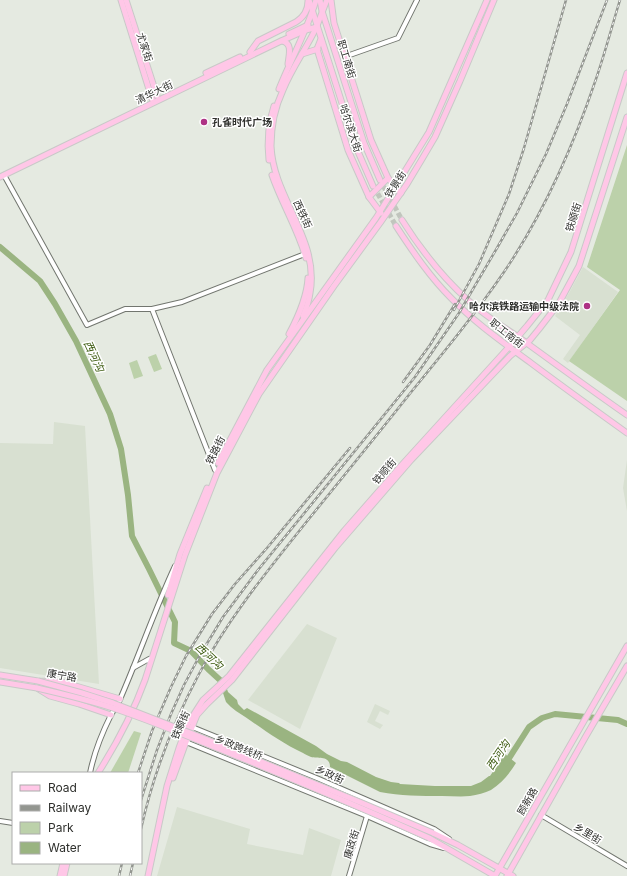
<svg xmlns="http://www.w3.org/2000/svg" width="627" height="876" viewBox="0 0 627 876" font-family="Inter,'Noto Sans SC',sans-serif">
<rect width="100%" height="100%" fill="#e5eae1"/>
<!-- built -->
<g fill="#d8e0d1">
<path d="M583,267L618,292L568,363L563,359L580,335L555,316L569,293Z"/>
<path d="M54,422L85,426L99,684L0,668V443L53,444Z"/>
<path d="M627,460V511L623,488Z"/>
<path d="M307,624L337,638L300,729L248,700Z"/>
<path d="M375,704L390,711L388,715L380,711L375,721L383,725L380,729L367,722Z"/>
<path d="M177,807L250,829L247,844L303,855L309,828L341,840L331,876H157Z"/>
</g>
<!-- green -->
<g fill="#bcd1aa">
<path d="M627,145V401L569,361L620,290L587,267Z"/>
<path d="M156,354L162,369L154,372L148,357Z"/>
<path d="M137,360L143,376L134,379L129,363Z"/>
<path d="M134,731L141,733L128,773H110Z"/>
</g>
<!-- water -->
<path fill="#9ab481" d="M223,677L228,692L237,700L238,704L244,710L247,708L316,746L327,754L341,761L347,762L376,777L391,782L399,783L400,784L435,786H471L481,782L489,776H490L505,754L516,763C510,773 502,783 491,790C485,793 477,795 470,796C461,797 451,796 442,796C421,796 400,796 380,792L330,767C330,755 318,759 311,757C308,756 305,754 303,753C279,742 258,725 236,711L231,707L226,702L220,684Z"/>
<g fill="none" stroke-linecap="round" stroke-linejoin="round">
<!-- river -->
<g stroke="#9ab481" stroke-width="6">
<path d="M0,247L40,281L55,304L76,341L110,414L121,449L128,495L132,536L149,569L175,622L174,643L191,651L208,669L220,680L223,687"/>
<path d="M506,763L529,727L542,718L555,714L618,720L627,724"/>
</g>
<!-- major-tunnel -->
<g stroke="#c1c5bd" stroke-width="5" stroke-dasharray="5 2.5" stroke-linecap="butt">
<path d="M380,180L402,220"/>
<path d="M374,187L396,226"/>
</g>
<defs>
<g id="minor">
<path d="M344,57L398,38L417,0"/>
<path d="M4,175L87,325L125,309H152L215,470"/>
<path d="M152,309L182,302L305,254"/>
<path d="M133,668L149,659"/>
<path d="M192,727L319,779L434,829L449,839"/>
<path d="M186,742L367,816L430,844L444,848"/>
<path d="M90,773C94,753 102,733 111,715C114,709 119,703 121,697C140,653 155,609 175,566"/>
<path d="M541,815L627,866"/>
<path d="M0,821L13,823"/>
<path d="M349,876L367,816"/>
</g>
<g id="major">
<path d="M121,0L152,99"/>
<path d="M126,0L157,96"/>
<path d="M309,0L356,147L373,186"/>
<path d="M320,0L322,11L364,143L380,180"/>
<path d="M331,0L334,23L371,140L388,178L401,193"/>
<path d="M289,34L308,25"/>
<path d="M321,39L317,49L348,150L369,197L381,213"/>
<path d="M282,41C293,43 289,55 288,64"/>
<path d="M250,52L258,41L296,22C304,17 308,11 308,1"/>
<path d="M302,54L318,49"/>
<path d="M206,73L240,57"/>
<path d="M279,89C291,59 307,31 316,0"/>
<path d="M269,160C267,141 268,124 274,106"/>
<path d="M272,175C282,204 298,229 306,258"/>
<path d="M0,177L281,41L306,30L317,27"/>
<path d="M369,197L388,178"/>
<path d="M402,220C421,250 443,278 469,301C487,318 509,330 528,344C561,368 594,392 627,415"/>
<path d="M396,226C413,252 430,277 451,298C475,323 504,343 531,363C563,387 595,410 627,433"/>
<path d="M303,316C306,309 309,301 310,293C320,239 273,198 271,146C271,127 275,107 283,90C292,68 306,49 316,28C320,19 323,9 327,0"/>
<path d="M289,334C298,317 307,298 308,278"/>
<path d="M218,463L267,370L376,218L429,132L487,0"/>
<path d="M168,595L180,554L207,488"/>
<path d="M0,675L38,681L62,682L120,699"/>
<path d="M0,682L37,688L50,696L79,704L111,715"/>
<path d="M98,773C117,743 133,713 145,680L185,555L217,473L259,394L334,286L380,223L407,184L422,159L435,137L460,81L494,0"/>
<path d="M173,778L186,742L197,715L207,704L232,680L335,548L411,460L510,356L530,340L539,329L559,303L579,266L627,117"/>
<path d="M433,833L458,845L513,876"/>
<path d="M429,838L495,876"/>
<path d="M60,876L63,863"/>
<path d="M64,876L67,863"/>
<path d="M148,876L167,786L179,748L188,724L194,714L203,700L229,676L344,531L400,467L509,347L527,326L548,300L571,252L627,73"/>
<path d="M495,876L627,646"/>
<path d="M507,876L586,736L627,666"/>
</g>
</defs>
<!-- minor casing -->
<use href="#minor" stroke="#72766f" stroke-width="6"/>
<!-- major casing -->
<use href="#major" stroke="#c9c9c8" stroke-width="7"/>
<!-- minor -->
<use href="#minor" stroke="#fff" stroke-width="4"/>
<!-- major -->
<use href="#major" stroke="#ffc7e7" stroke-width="5"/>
<defs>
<g id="rail">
<path d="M454,310L479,264L509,194L524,148L566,0"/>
<path d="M403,382L430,345L455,304"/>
<path d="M138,773L152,731L171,687L186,656L212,614L235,584L267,548L350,448"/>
<path d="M141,800L157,750L171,714L184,685L200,655L223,617L258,570L415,377L459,313L497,248L517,213L546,154L567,104L607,0"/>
<path d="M141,829C153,775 173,723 199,674C228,618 269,569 308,520C343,477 378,434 412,391C444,352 476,313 504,272C544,213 573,147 596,79C605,53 612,26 620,0"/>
<path d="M119,876L122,863"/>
<path d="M130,876L133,863"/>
</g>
</defs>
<!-- rail casing -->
<use href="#rail" stroke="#939690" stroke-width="2.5"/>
<!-- rail -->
<use href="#rail" stroke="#fff" stroke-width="1" stroke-dasharray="3" stroke-linecap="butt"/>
<defs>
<g id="major-bridge">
<path d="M38,681L82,693L113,703L198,736L362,803L433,833"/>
<path d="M37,688C63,694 88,700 113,708C158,723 202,742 246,760C307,785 369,811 429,838"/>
</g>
</defs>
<!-- major-bridge casing -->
<use href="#major-bridge" stroke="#c9c9c8" stroke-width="7" stroke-linecap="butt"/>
<!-- major-bridge -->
<use href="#major-bridge" stroke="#ffc7e7" stroke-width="5"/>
</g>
<!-- markers -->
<g fill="#ae3284" stroke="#fff" stroke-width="1.5">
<circle cx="204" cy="122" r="4"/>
<circle cx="587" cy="306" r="4"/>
</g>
<g text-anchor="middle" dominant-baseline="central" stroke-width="3" stroke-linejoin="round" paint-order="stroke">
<!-- street labels -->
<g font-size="10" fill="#2f302d" stroke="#fff">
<text transform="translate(145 47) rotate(72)">尤家街</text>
<text transform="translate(347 59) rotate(73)">职工南街</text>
<text transform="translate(154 92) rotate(-26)">清华大街</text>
<text transform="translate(351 128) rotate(72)">哈尔滨大街</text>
<text transform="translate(395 184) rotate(-57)">铁景街</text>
<text transform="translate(303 214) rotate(65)">西铁街</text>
<text transform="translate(573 217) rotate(-72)">铁顺街</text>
<text transform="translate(507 333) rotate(38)">职工南街</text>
<text transform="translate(215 450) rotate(-63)">铁路街</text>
<text transform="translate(384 471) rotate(-49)">铁顺街</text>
<text transform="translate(62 675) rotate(9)">康宁路</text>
<text transform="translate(180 725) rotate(-66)">铁顺街</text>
<text transform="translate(239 747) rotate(22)">乡政跨线桥</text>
<text transform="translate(330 774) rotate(23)">乡政街</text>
<text transform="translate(527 801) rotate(-60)">顾新路</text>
<text transform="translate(588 833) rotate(31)">乡里街</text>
<text transform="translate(351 844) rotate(-73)">康政街</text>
</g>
<!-- poi labels -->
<g font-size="10" font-weight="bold" fill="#2f302d" stroke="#fff" text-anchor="start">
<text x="212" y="122">孔雀时代广场</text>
<text x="579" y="306" text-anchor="end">哈尔滨铁路运输中级法院</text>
</g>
<!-- water labels -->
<g font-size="11" font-style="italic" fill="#3a590d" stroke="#fff">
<text transform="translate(94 356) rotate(65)">西河沟</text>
<text transform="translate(209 656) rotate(43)">西河沟</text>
<text transform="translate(498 755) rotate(-56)">西河沟</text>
</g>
</g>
<!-- legend -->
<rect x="12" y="772" width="130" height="92" fill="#ffffff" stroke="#acacab"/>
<rect x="20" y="785" width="20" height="6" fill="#ffc7e7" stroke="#acacab"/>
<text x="48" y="792" font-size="12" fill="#2f302d">Road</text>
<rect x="20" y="805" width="20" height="6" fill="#939690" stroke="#acacab"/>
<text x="48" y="812" font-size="12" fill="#2f302d">Railway</text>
<rect x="20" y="822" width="20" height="12" fill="#bcd1aa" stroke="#acacab"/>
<text x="48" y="832" font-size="12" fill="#2f302d">Park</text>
<rect x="20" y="842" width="20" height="12" fill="#9ab481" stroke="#acacab"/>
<text x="48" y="852" font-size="12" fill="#2f302d">Water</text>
</svg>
